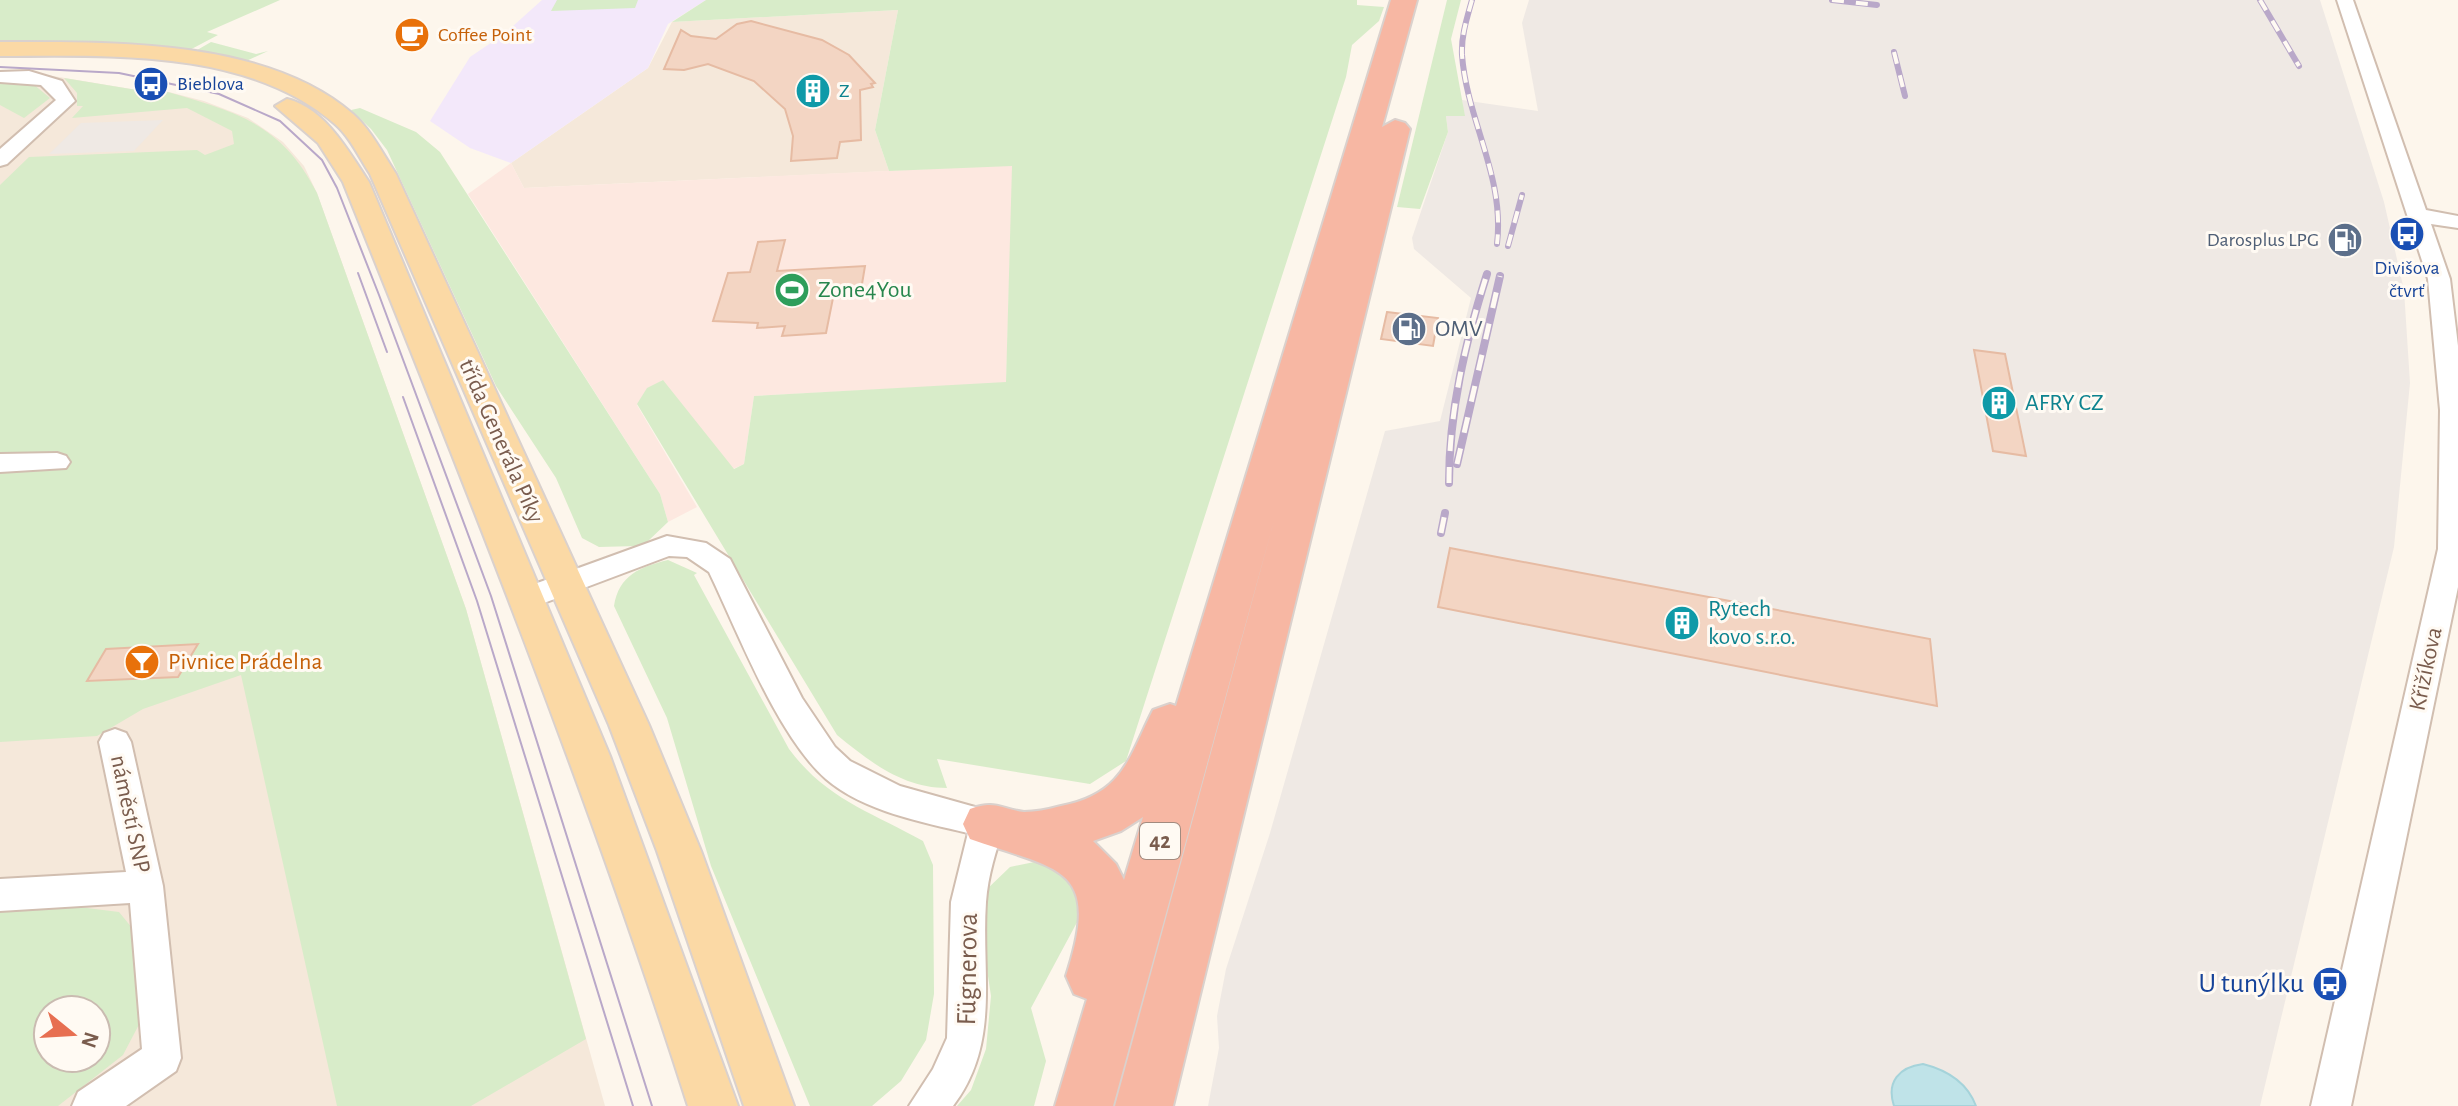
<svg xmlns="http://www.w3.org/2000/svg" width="2458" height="1106" viewBox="0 0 2458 1106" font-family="'Alegreya Sans',sans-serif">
<rect width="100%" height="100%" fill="#fdf6ec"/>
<!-- residential -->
<g fill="#f5e8da" fill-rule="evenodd">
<path d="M898,10L875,130L889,171L524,188L511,163L648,68L672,22Z"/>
<path d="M0,75H47L149,92L157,89L204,101L248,118L283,142L304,166L317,193L466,609L605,1106H0ZM48,1010H96V1058H48Z"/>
</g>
<!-- commercial -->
<path fill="#fde8e0" d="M511,163L524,188L1013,165L1006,383L754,396L744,464L733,469L662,380L637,405L697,507L668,522L660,494L468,194Z"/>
<!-- industrial -->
<g fill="#efe9e4">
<path d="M1529,0H2320L2384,202L2404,290L2410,383L2394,547L2260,1106H1208L1219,1048L1217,1016L1226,969L1270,833L1385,431L1440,421L1471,298L1414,249L1412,238L1448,132L1446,116H1464L1462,100L1538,111L1522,23Z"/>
<path d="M163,120L134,151L49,154L81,123Z"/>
</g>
<!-- education -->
<path fill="#f3e8fa" d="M542,0H706L668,24L648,68L511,163L470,148L430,121L470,57L504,34Z"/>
<!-- green -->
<g fill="#d8ecc9" fill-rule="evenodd">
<path d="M0,0H280L207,32L218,35L184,53L0,45Z"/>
<path d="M557,0H638L635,8L551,11Z"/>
<path d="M706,0H1357V5L1384,7L1379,21L1352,45L1346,77L1126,761L1090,784L937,759L947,788C903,788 870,762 837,735L637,404L647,388L663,380L734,469L744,464L754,396L1006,382L1012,166L889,171L875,130L898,10L672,22Z"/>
<path d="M1447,0H1461L1451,39L1465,116H1446L1448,132L1420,209L1397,207Z"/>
<path d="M211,42L256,54L268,51L244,62L192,53Z"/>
<path d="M64,78L149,92L157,89C230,110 280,120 317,193L466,609L586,1039L471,1106H337L241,675L143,709L97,736L0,742V185L29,157L197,150L205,155L234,144L232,131L187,108L72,118L83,106H77V93Z"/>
<path d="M0,81L33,84L50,98L24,118L0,105Z"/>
<path d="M360,108L416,132L440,152L660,494L668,522L646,543L637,546L599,547L582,538L556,478L496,386L387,150L371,129L351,110Z"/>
<path d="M668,560L697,573L694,575L789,749C826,799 871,812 923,841L933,865L934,994L926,1040L901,1081L872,1106H810L711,866L667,718L614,606C619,575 640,567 668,560Z"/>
<path d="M1044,860L1075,879L1082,913L1031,1008L1046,1061L1034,1106H957L971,1090L986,1049L991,996L982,936L985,891L1010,867Z"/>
<path d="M71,906L119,912L137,934L145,1013L123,1055L58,1106H0V911ZM48,1010H96V1058H48Z"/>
</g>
<!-- water -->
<path fill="#bfe3e8" stroke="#a5d3da" stroke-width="2" d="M1923,1064C1947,1070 1967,1082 1976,1106H1894C1886,1082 1899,1067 1923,1064Z"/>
<!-- building -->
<g fill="#f3d5c3" stroke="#e6bba3" stroke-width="2">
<path d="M751,21L822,40L849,55L875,83L871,84L873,87L860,90L861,140L840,142L837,158L791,161L793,136L785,109L754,81L708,64L684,70L664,69L681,30L691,36L716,39L737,24Z"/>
<path d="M785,240L777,271L865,266L860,296L833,298L826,333L782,336L785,326L757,328L758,323L713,321L728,273L750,272L758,242Z"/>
<path d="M1387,312L1438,318L1433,346L1381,339Z"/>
<path d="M1974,350L2005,354L2026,456L1993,451Z"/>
<path d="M1450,548L1930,639L1937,706L1438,607Z"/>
<path d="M198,644L178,677L87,681L106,649Z"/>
</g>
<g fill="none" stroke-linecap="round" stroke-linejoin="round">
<defs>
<g id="minor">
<path d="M2337,0H2353L2426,210L2458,216V228L2431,224L2450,279L2458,346V587L2351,1106H2311L2438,549L2440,410L2428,279Z"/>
<path d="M29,71L62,81L75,101L7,164L0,166V149L56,100L41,85L0,82V72Z"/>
<path d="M57,453L66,456L70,462L66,468L0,472V454Z"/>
<path d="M667,536L706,543L730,559L802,698L835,747L850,761L900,786L1000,814L1005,824C996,850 988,875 986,902C981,974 1001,1043 953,1106H909L933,1069L947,1038L951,902L968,833C922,822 863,811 826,779C777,736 738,632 709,572L687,557L669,556L528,609L518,606L514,598L518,590Z"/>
<path d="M115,729L126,733L131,742L163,886L181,1058L176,1071L126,1106H72L78,1092L142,1049L130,903L0,911V879L126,872L99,742L104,733Z"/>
</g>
<g id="major">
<path d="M0,42C110,42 266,38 353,114C371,130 383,154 396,174L649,725L701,851L794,1106H744L657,851L609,725L370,174C359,157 350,137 335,124C247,48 109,56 0,56Z"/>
<path d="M287,99C325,108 349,152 369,182L610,756L738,1106H688C588,792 466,487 343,182L318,143L275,106Z"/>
</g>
<path id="highway" d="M1391,0H1417L1382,127L1395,120L1405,123L1410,129L1173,1106H1115L1275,517L1113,1106H1055L1087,999L1074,994L1066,976C1102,865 1060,871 970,839L963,824L970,809C996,800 1000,809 1024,812C1035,812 1050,809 1061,806C1123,794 1128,759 1153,710L1170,704L1176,706ZM1143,817L1124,880L1116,864L1093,841L1121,831Z"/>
</defs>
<!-- minor casing -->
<use href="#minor" stroke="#d1beb0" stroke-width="4"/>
<!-- major casing -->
<use href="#major" stroke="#dad1cd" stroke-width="4"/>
<!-- highway casing -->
<use href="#highway" stroke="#dad1cd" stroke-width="4"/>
<!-- minor -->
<use href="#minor" fill="#fff" fill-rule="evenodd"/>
<!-- major -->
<use href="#major" fill="#fbd9a5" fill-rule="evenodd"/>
<!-- highway -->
<use href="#highway" fill="#f7b7a3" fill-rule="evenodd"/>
<!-- tram -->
<g stroke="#b9a8c9" stroke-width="2">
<path d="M0,67L119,73L219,94L280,121L322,160L337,188L379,295L491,596L652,1106"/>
<path d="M358,273L387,352"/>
<path d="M403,397L477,601L633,1106"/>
</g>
<defs>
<g id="rail-far1">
<path d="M1472,0C1467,18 1461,36 1462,55C1467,121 1505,176 1497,244"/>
<path d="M1832,0L1877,5"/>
<path d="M2260,0L2299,66"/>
<path d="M1894,52L1905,96"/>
<path d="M1508,246L1522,195"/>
</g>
<g id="rail">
<path d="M1457,464L1500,276"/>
<path d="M1449,483C1449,411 1465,343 1487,274"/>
<path d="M1441,533L1445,513"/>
</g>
</defs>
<!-- rail-far1 casing -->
<use href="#rail-far1" stroke="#b9a8c9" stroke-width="6"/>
<!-- rail casing -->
<use href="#rail" stroke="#b9a8c9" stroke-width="8"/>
<!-- rail-far1 -->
<use href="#rail-far1" stroke="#fffaf3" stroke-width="4" stroke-dasharray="12" stroke-linecap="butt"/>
<!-- rail -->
<use href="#rail" stroke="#fffaf3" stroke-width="5" stroke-dasharray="16" stroke-linecap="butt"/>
</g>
<!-- icons -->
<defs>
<symbol id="cafe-disc" viewBox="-11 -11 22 22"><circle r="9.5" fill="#e8710a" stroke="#fffaf3"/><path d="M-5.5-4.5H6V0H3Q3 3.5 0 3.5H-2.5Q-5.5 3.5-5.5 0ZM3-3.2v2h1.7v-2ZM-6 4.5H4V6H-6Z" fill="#fff"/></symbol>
<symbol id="bus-disc" viewBox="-11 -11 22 22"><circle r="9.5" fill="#1a4fb4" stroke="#fffaf3"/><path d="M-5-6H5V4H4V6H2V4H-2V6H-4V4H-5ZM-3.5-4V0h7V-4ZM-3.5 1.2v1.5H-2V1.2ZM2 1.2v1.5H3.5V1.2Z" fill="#fff"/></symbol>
<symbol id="building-disc" viewBox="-11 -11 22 22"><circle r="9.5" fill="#0f9aa8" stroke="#fffaf3"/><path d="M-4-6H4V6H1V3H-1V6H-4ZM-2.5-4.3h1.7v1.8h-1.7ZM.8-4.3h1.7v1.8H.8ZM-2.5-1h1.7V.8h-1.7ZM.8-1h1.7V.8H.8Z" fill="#fff"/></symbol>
<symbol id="fuel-disc" viewBox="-11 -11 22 22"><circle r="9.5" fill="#5c6f8a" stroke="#fffaf3"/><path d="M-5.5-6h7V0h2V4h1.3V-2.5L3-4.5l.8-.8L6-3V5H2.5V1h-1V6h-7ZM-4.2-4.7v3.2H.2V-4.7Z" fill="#fff"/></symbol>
<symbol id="stadium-disc" viewBox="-11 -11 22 22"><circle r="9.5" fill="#2e9e5b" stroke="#fffaf3"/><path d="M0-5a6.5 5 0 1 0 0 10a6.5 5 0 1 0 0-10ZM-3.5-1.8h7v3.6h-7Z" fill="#fff"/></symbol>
<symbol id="bar-disc" viewBox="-11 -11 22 22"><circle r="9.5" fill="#e8710a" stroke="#fffaf3"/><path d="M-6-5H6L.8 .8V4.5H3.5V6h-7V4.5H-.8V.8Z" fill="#fff"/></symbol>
</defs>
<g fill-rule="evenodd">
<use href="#cafe-disc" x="392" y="15" width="40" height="40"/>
<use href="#bus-disc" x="131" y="64" width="40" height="40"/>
<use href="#building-disc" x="793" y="71" width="40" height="40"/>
<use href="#bus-disc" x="2387" y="214" width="40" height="40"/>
<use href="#fuel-disc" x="2325" y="220" width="40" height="40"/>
<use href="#stadium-disc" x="772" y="270" width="40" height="40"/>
<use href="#fuel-disc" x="1389" y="309" width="40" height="40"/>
<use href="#building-disc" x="1979" y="383" width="40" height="40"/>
<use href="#building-disc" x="1662" y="603" width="40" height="40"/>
<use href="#bar-disc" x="122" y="642" width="40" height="40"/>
<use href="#bus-disc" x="2310" y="964" width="40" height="40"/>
</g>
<g text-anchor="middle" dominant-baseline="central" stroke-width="6" stroke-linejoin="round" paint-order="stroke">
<!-- far-food labels -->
<g font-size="20" fill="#c56008" stroke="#fffaf3" text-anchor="start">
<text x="438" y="35">Coffee Point</text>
</g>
<!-- far-transit labels -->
<g font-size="20" fill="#164399" stroke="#fffaf3" text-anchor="start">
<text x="177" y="84">Bieblova</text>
<text x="2407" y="268" text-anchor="middle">Divišova<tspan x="2407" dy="23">čtvrť</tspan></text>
</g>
<!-- far-culture labels -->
<g font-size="20" fill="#0d838f" stroke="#fffaf3" text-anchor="start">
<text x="839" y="91">Z</text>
</g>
<!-- far-service labels -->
<g font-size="20" fill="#4e5e75" stroke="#fffaf3" text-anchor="end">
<text x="2319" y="240">Darosplus LPG</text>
</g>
<!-- shield labels -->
<rect fill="#fffaf3" stroke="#a28b7f" stroke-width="2" x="1140" y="823" width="40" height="36" rx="6"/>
<g font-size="22" font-weight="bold" fill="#7a5c4d">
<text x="1160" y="841">42</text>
</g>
<!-- leisure labels -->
<g font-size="24" fill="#27864d" stroke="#fffaf3" text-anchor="start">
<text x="818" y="290">Zone4You</text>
</g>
<!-- service labels -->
<g font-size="24" fill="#4e5e75" stroke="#fffaf3" text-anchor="start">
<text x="1435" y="329">OMV</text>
</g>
<!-- culture labels -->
<g font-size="24" fill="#0d838f" stroke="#fffaf3" text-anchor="start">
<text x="2025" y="403">AFRY CZ</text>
<text x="1708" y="609">Rytech<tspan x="1708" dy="28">kovo s.r.o.</tspan></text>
</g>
<!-- street labels -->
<g font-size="24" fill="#7a5c4d" stroke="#fffaf3">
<text transform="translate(501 441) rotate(66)">třída Generála Píky</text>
<text transform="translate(2426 669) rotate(-78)">Křižíkova</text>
<text transform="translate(130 814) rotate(78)">náměstí SNP</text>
</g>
<!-- food labels -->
<g font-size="24" fill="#c56008" stroke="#fffaf3" text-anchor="start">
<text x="168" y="662">Pivnice Prádelna</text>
</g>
<!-- near-street labels -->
<g font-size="28" fill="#7a5c4d" stroke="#fffaf3">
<text transform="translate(968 969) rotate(-89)">Fügnerova</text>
</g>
<!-- near-transit labels -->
<g font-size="28" fill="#164399" stroke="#fffaf3" text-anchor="end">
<text x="2304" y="984">U tunýlku</text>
</g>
</g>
<!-- north arrow -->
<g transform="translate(72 1034) rotate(108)"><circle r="38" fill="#fffaf3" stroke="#cabbb1" stroke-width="2"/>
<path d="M0-6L14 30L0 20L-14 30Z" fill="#e76f51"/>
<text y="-12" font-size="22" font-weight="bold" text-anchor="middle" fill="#7a5c4d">N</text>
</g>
</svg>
